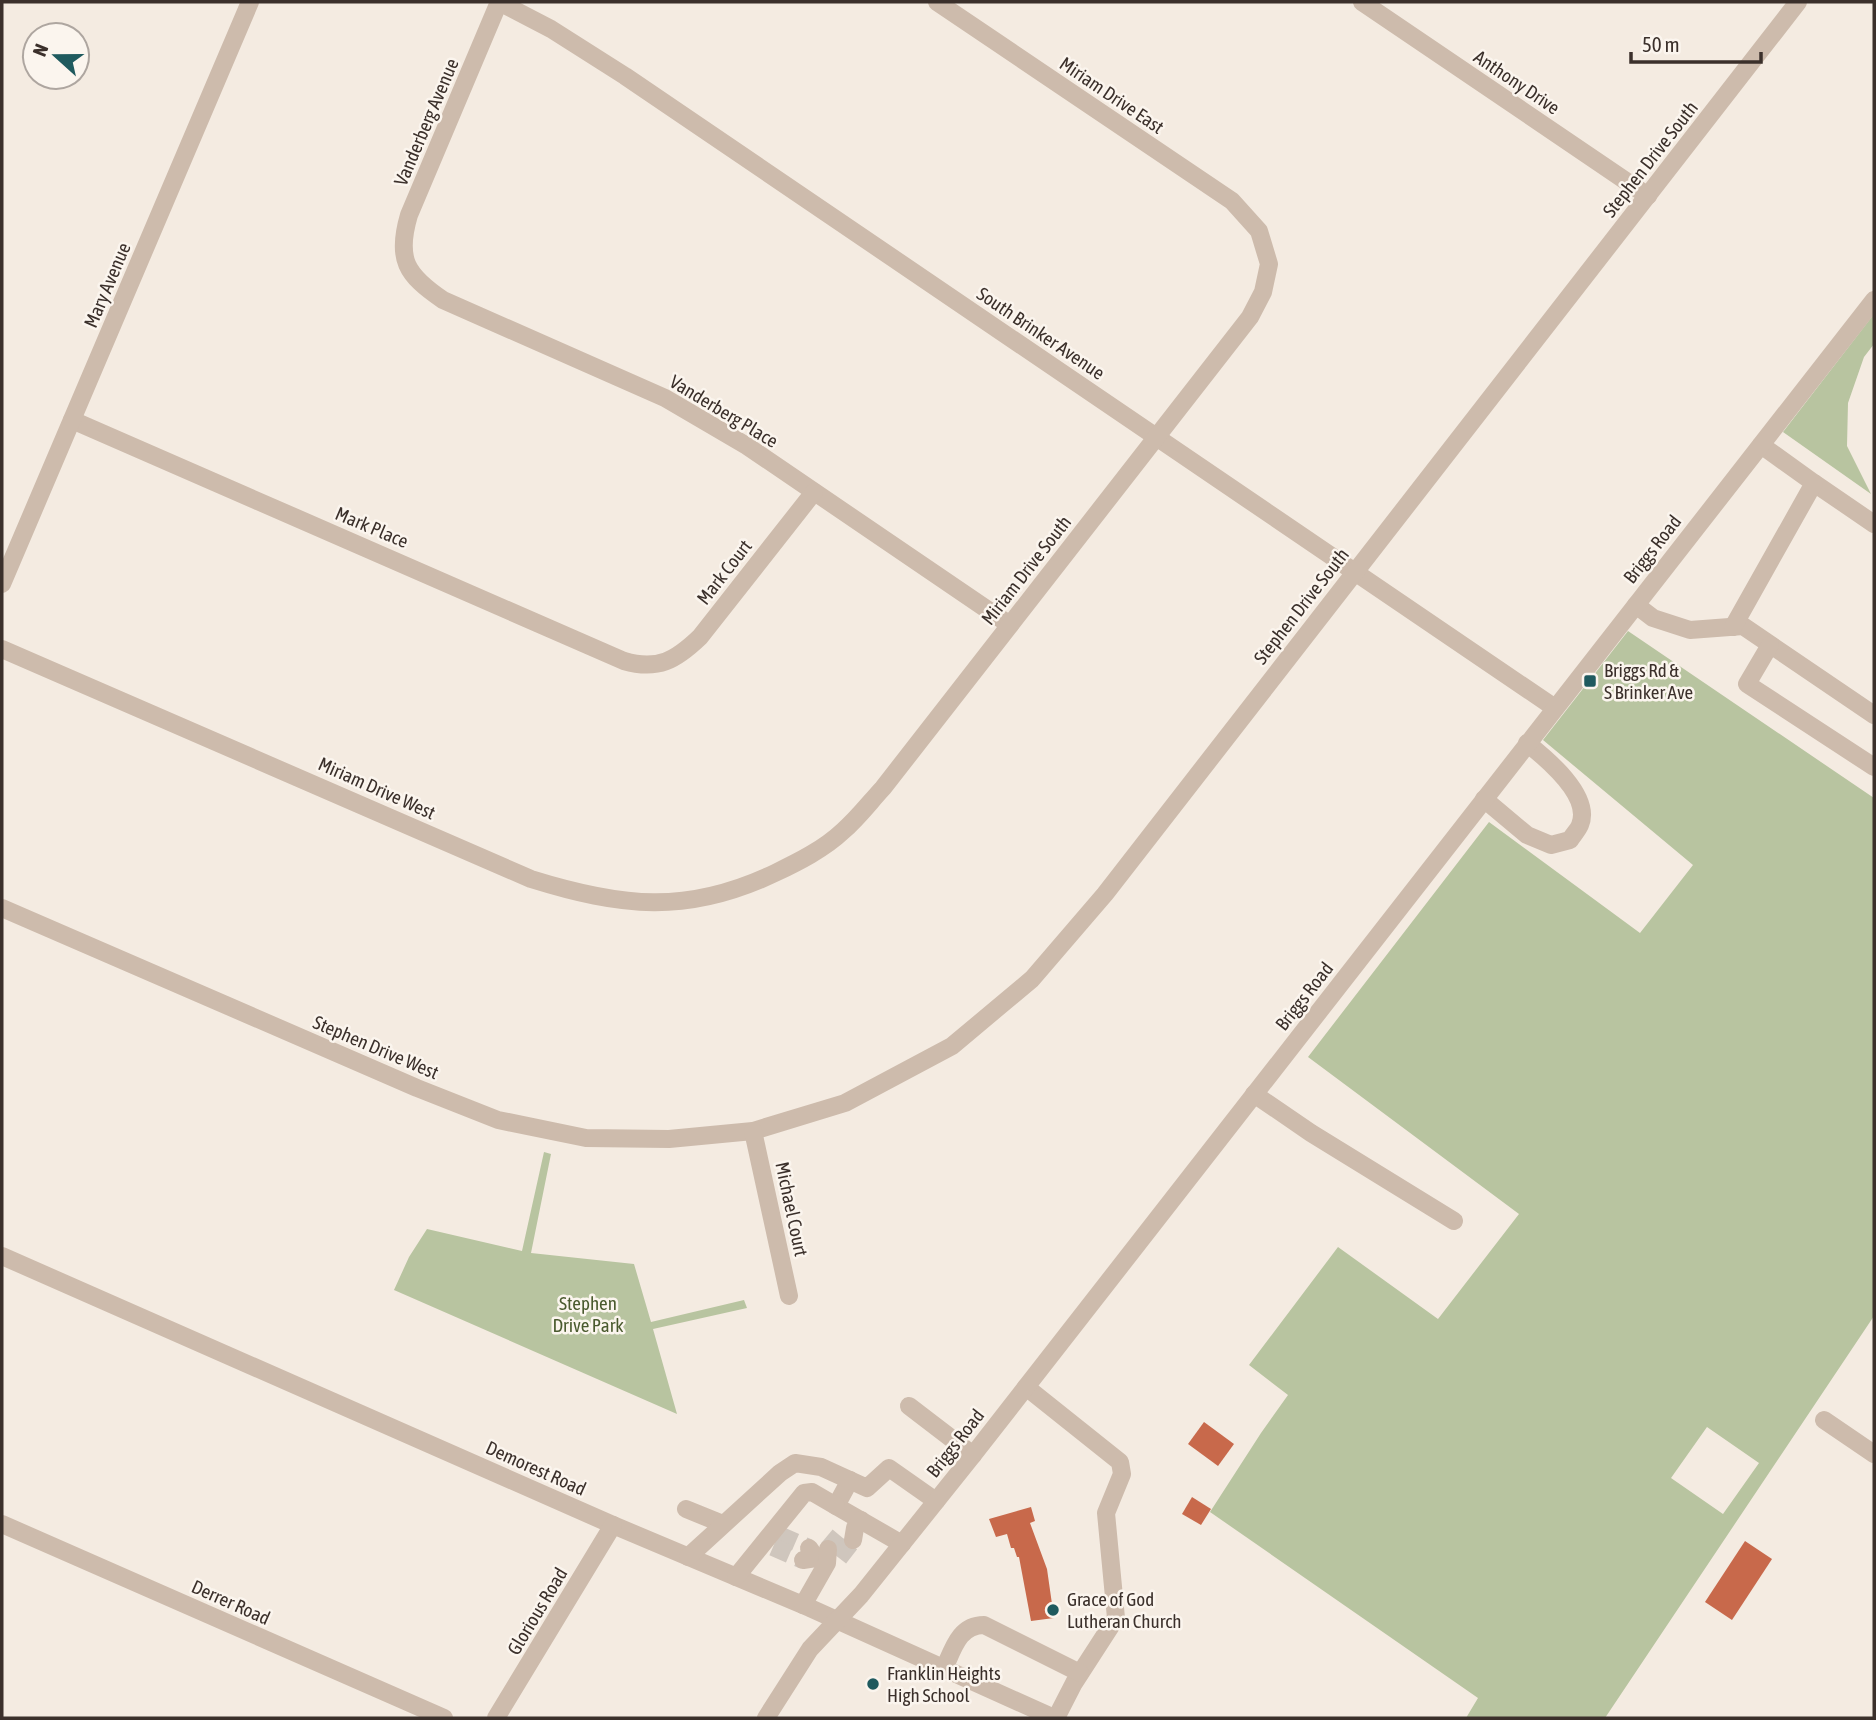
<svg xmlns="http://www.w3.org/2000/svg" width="1876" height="1720" viewBox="0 0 1876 1720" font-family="'Asap Condensed',sans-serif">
<rect width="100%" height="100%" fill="#f4ebe1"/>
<!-- green -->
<g fill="#b8c4a0" fill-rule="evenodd">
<path d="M1874,314V344L1864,357L1848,403L1847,446L1871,494L1783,432Z"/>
<path d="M1628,631L1874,798V1316L1605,1718H1466L1478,1698L1210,1512L1261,1433L1288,1395L1249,1365L1338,1247L1438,1319L1519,1214L1308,1057L1489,822L1640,933L1693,865L1543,740ZM1707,1427L1759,1463L1723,1514L1671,1478Z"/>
<path d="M544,1152L551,1154L531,1253L634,1264L651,1322L744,1300L747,1308L653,1329L677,1414L394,1290L409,1257L427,1229L522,1251Z"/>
</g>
<!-- building -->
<g fill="#c8694b">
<path d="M1204,1422L1234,1444L1218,1466L1188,1444Z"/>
<path d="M1192,1497L1211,1509L1201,1525L1182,1514Z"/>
<path d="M1031,1507L1035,1521L1030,1523L1047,1569L1054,1618L1031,1621L1019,1557H1017L1014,1548H1011L1007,1534L996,1537L989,1519Z"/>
<path d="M1745,1541L1772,1559L1732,1620L1705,1602Z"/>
</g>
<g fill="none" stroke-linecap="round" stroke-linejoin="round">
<!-- minor-tunnel -->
<g stroke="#cfc6bd" stroke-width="18" stroke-dasharray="18 9" stroke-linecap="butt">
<path d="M779,1535L809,1548"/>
<path d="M773,1547L803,1560"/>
<path d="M828,1549L843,1531"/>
<path d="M839,1558L853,1540"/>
</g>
<!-- minor -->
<g stroke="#cdbbac" stroke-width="18">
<path d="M499,2L551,29L625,76L1555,708"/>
<path d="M499,2L409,215C396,259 406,275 443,300L665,398L747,446L1010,625"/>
<path d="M1362,2L1648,196"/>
<path d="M72,420L624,661C658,671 676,660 700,637L814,492"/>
<path d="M1814,483L1874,524"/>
<path d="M2,584L250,2"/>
<path d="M1636,605L1653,618L1690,630L1743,626L1874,715"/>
<path d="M1733,627L1814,483L1761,445"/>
<path d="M1770,645L1747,684L1874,767"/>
<path d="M2,649L531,879C621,907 687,915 775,873C798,862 824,849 843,831C858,818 870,802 883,788L1250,317L1263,292L1269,264L1259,231L1232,201L937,2"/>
<path d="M1484,799L1527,835L1551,845L1570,840C1573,835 1578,830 1580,825C1592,796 1547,759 1527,743"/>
<path d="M2,908L417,1088L498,1120L586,1138L669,1139L753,1131L845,1103L952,1046L1032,979L1105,894L1798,2"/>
<path d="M1254,1094L1311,1133L1454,1221"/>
<path d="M753,1131L789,1296"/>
<path d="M2,1256L613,1525L810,1608L1054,1718"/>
<path d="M1026,1387L1120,1462L1122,1474L1106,1513L1116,1618L1074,1683L1056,1718"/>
<path d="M909,1406L973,1455"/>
<path d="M1824,1420L1874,1454"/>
<path d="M850,1480L836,1506L902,1544"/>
<path d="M686,1509L723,1524"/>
<path d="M2,1524L444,1718"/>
<path d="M853,1540L855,1528L861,1520"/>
<path d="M688,1557L780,1473L795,1463L821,1467L867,1488L889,1468L936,1501"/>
<path d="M803,1560L816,1558L809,1548"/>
<path d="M736,1577L804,1493L812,1492L836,1506"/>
<path d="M803,1605L827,1563L828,1549"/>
<path d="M944,1669C953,1649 959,1625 984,1625L1080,1673"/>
<path d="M496,1718L613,1525"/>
<path d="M766,1718L810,1649L861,1595L973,1455L1874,300"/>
</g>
</g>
<!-- markers -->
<g fill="#1f5a5e" stroke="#fbf5ee" stroke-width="2.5">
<rect x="1583" y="674" width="14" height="14" rx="3.5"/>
<circle cx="1053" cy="1610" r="7"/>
<circle cx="873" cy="1684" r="7"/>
</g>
<g text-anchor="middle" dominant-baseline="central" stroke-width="5" stroke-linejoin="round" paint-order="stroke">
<!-- street labels -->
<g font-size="19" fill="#3b302b" stroke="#fbf5ee">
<text transform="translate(1517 82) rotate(34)">Anthony Drive</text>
<text transform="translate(1112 95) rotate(34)">Miriam Drive East</text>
<text transform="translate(426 122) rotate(-67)">Vanderberg Avenue</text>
<text transform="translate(1650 159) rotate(-52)">Stephen Drive South</text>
<text transform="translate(107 285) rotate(-67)">Mary Avenue</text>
<text transform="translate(1041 333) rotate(34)">South Brinker Avenue</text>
<text transform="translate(724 411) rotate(31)">Vanderberg Place</text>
<text transform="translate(372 527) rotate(23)">Mark Place</text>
<text transform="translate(1652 549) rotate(-52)">Briggs Road</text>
<text transform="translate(1026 570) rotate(-52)">Miriam Drive South</text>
<text transform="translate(724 572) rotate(-52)">Mark Court</text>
<text transform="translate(1301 606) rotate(-52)">Stephen Drive South</text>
<text transform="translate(377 788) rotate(24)">Miriam Drive West</text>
<text transform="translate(1304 996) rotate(-52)">Briggs Road</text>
<text transform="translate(376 1047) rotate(23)">Stephen Drive West</text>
<text transform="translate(792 1209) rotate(78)">Michael Court</text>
<text transform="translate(955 1443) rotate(-52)">Briggs Road</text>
<text transform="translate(536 1468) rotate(24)">Demorest Road</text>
<text transform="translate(231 1602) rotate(24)">Derrer Road</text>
<text transform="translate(537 1611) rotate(-59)">Glorious Road</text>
</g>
<!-- poi labels -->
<g font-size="19" fill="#3b302b" stroke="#fbf5ee" text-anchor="start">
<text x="1604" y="670">Briggs Rd &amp;<tspan x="1604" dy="22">S Brinker Ave</tspan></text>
<text x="1067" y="1599">Grace of God<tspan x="1067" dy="22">Lutheran Church</tspan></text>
<text x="887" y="1673">Franklin Heights<tspan x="887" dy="22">High School</tspan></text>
</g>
<!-- park labels -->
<g font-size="19" fill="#4a5a2e" stroke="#fbf5ee">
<text x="588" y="1303">Stephen<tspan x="588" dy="22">Drive Park</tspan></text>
</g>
</g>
<!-- border -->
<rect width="1876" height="1720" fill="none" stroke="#3b302b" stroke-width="7"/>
<!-- north arrow -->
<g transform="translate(56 56) rotate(291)"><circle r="33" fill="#fbf5ee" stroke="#aea6a0" stroke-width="2"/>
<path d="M0-5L12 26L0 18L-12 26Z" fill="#1f5a5e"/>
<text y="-10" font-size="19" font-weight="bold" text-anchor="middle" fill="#3b302b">N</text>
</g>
<!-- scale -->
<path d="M1631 52v10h130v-10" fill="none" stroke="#3b302b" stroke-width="3.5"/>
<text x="1642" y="52" font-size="21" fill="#3b302b" stroke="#fbf5ee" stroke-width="5" paint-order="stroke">50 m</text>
</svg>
